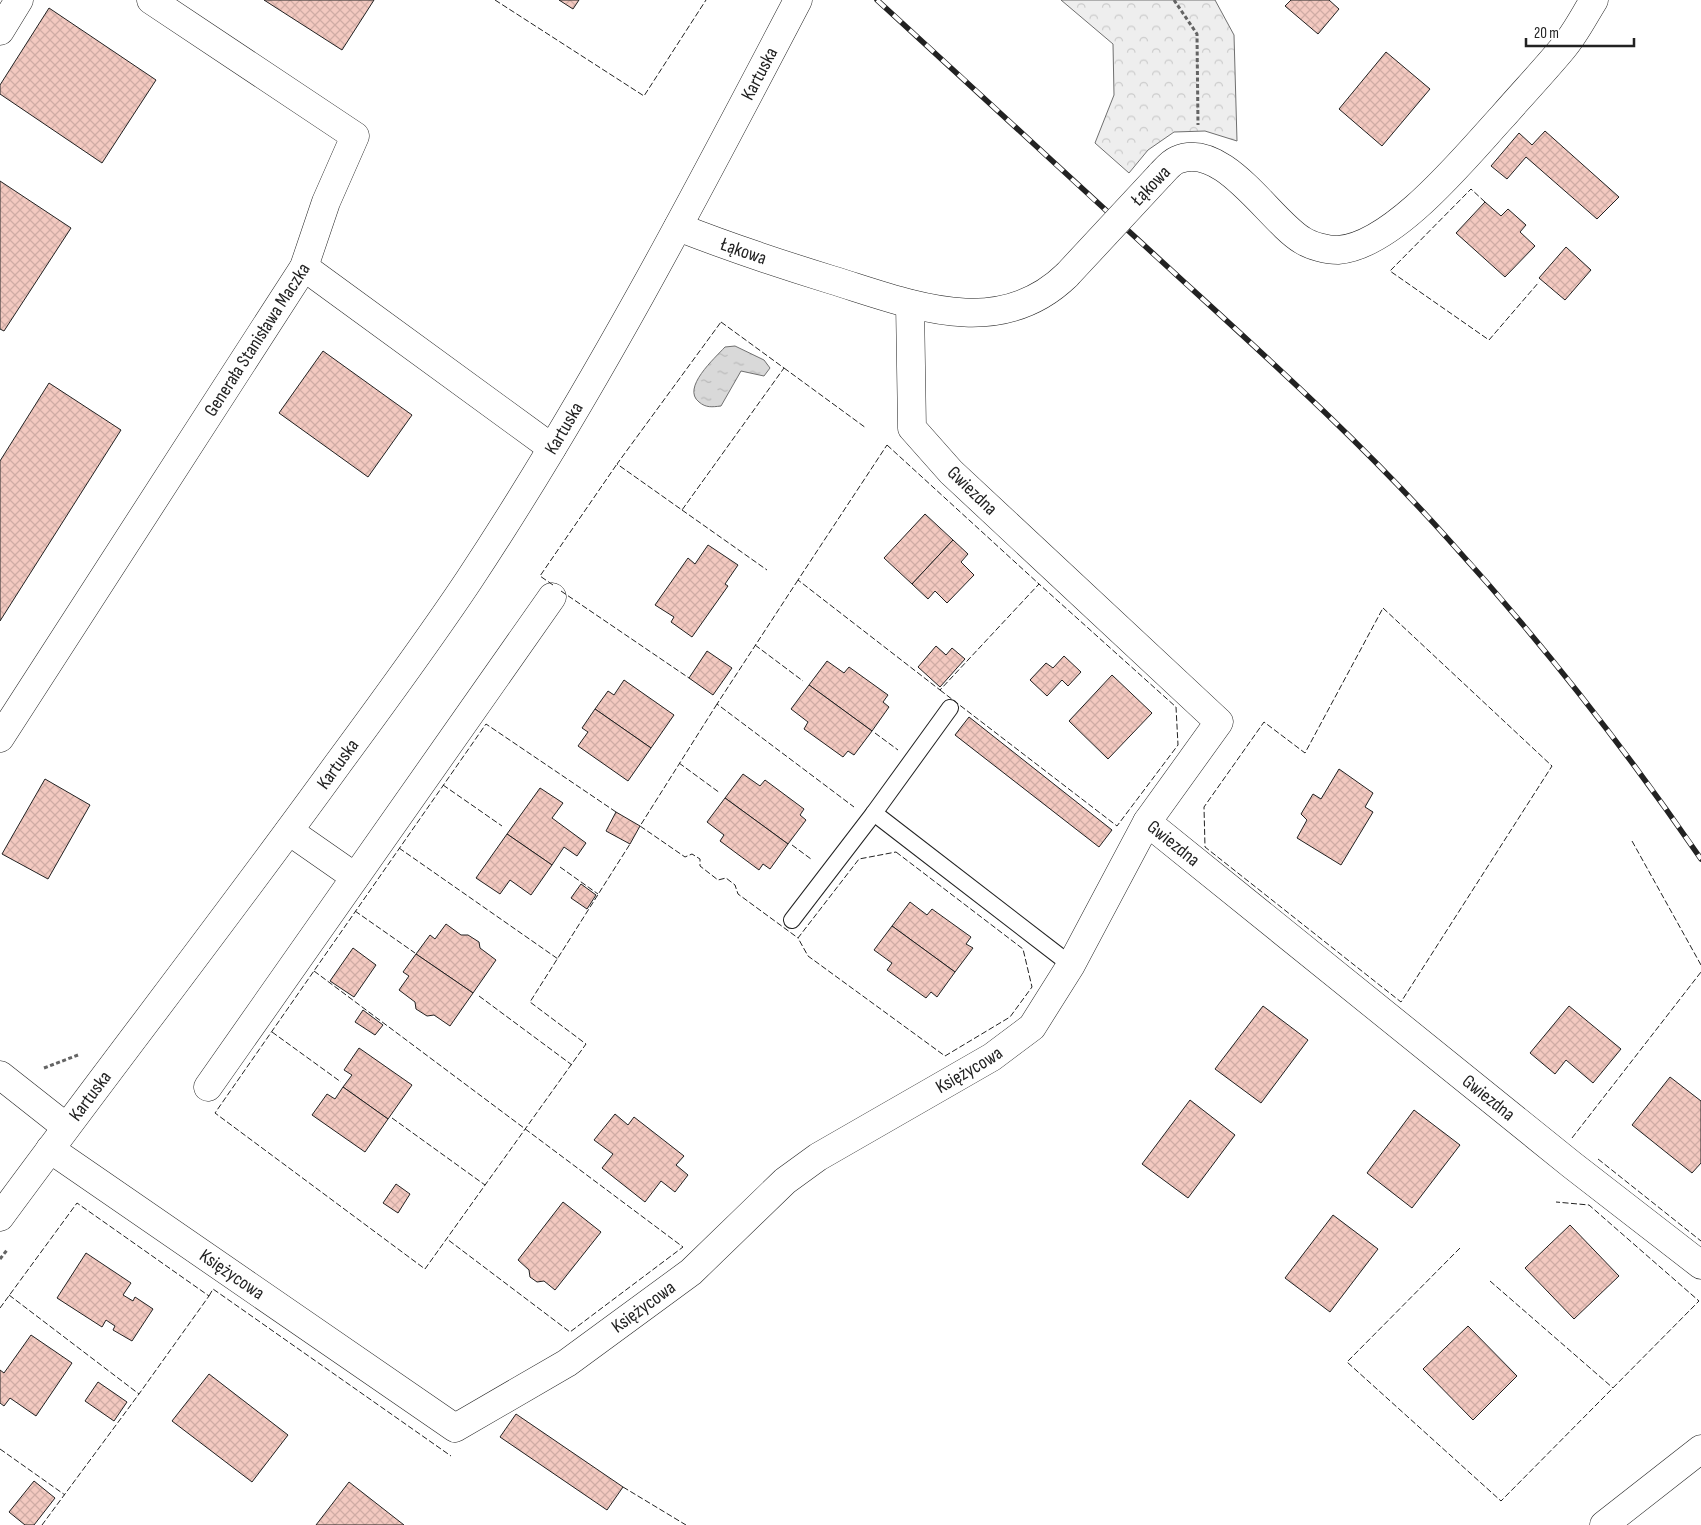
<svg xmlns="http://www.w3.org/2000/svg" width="1701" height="1525" viewBox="0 0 1701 1525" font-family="'Sofia Sans Condensed',sans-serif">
<defs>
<pattern id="forest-crowns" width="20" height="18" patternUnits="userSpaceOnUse" patternTransform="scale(1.25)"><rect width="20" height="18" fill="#eee"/><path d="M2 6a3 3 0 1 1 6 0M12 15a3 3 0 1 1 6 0" fill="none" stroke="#ccc"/></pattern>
<pattern id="water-ripples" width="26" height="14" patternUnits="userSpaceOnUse" patternTransform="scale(1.25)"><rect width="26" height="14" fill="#d9d9d9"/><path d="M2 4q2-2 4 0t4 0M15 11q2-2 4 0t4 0" fill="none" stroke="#bababa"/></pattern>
<pattern id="building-cross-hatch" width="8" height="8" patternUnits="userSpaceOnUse" patternTransform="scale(1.25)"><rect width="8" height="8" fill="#f3c9c0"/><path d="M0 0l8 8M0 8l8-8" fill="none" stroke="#d0aca5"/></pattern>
</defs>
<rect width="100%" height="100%" fill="#fff"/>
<!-- forest -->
<path fill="url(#forest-crowns)" stroke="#6f6f6f" d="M1061,0H1215L1234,35L1237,141L1205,131L1174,132L1148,150L1129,173L1095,143L1114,95L1113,44Z"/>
<!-- water -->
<path fill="url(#water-ripples)" stroke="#6f6f6f" d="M735,346L764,360L770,368L764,376L741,371L721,406C712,407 706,408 699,402C681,388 715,358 725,347Z"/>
<!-- building -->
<g fill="url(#building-cross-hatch)" stroke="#222">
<path d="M264,0H374L342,50Z"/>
<path d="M559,0H579L573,9Z"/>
<path d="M1291,0H1329L1339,9L1318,34L1285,6Z"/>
<path d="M49,8L156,80L102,163L0,94V85Z"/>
<path d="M1386,52L1430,89L1382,146L1339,109Z"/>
<path d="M1545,131L1619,197L1597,219L1526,157L1507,179L1491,166L1519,133L1532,145Z"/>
<path d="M0,181L71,228L4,331L0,329Z"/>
<path d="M1485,202L1501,216L1508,209L1526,225L1520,232L1535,246L1505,277L1456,233Z"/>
<path d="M1566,247L1591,270L1565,300L1539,278Z"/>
<path d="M323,351L412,415L368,477L279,413Z"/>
<path d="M49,383L121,430L0,621V461Z"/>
<path d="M925,514L953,540L912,584L884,558Z"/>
<path d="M953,540L968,554L961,562L974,575L947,603L935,591L928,599L912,584Z"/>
<path d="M708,545L738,565L725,584L728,586L692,637L671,622L674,617L655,605L688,558L695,564Z"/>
<path d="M936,646L946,655L952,648L965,659L940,687L918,667Z"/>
<path d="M707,651L732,668L713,695L689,678Z"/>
<path d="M1064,656L1081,672L1068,686L1062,680L1047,696L1030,680L1046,663L1053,668Z"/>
<path d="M827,661L844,673L849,667L888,695L883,702L889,707L872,731L809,685Z"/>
<path d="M1112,675L1152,713L1108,759L1069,721Z"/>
<path d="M624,680L674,715L651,748L595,709L608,691L614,695Z"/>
<path d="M809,685L872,731L854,755L848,751L843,757L804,729L808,722L791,709Z"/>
<path d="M595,709L651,748L628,781L578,746L588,732L582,728Z"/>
<path d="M969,717L1112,830L1099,847L955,735Z"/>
<path d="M1339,769L1373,793L1365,807L1373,812L1341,865L1297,838L1307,820L1301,814L1313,794L1321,799Z"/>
<path d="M743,774L760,786L765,780L804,809L800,815L806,820L788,844L725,798Z"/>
<path d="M45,779L90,805L48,879L2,854Z"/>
<path d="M540,788L563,803L552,818L586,843L577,856L564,847L552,865L507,834Z"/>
<path d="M725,798L788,844L770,869L763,864L759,870L720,841L724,835L707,822Z"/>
<path d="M616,812L640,826L630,844L606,831Z"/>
<path d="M507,834L552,865L531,895L510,880L500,894L476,878Z"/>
<path d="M581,884L596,895L587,909L571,898Z"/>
<path d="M910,902L927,915L932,909L971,937L966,944L973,948L955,972L892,926Z"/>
<path d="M446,924L461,935H468L479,942L480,948L496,960L473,993L416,954L430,935L435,939Z"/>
<path d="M892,926L955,972L937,997L931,992L926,998L887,970L892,963L874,950Z"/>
<path d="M353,948L376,965L354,997L330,981Z"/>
<path d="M416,954L473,993L450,1026L434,1015L427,1016L416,1009L415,1002L399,990L409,976L403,972Z"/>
<path d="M1263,1006L1308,1040L1261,1103L1215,1069Z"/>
<path d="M1569,1006L1621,1049L1593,1083L1566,1060L1555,1074L1530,1053Z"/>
<path d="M363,1010L383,1025L375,1035L355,1022Z"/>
<path d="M359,1048L412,1085L388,1119L343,1087L352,1075L344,1070Z"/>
<path d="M1670,1077L1701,1101V1163L1692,1173L1632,1125Z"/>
<path d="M343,1087L388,1119L365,1152L312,1115L327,1094L335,1099Z"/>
<path d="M1190,1100L1235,1135L1188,1198L1142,1164Z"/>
<path d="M1414,1110L1460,1145L1412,1208L1367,1173Z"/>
<path d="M615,1114L628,1125L634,1117L684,1156L676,1165L688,1175L675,1192L661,1181L645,1202L602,1168L613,1154L594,1140Z"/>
<path d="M396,1184L410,1194L398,1213L383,1203Z"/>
<path d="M563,1202L601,1232L555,1290L544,1281L537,1282L530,1277L529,1270L518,1260Z"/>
<path d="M1333,1215L1378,1249L1330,1312L1285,1278Z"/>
<path d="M1570,1225L1619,1276L1574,1319L1525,1268Z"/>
<path d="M86,1253L131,1283L123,1295L133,1301L135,1297L153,1309L132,1341L113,1330L115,1326L106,1320L102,1327L57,1298Z"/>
<path d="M1468,1326L1517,1376L1473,1420L1423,1369Z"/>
<path d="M31,1335L72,1363L36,1416L10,1398L4,1406L0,1403V1370L4,1373Z"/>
<path d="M209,1374L288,1435L252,1482L172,1421Z"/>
<path d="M98,1382L127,1402L114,1421L85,1401Z"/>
<path d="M516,1414L623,1487L607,1510L500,1437Z"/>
<path d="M34,1481L55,1498L34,1525H25L9,1512Z"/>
<path d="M349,1482L404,1525H316Z"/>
</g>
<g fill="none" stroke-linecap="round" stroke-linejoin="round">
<defs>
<g id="service">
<path d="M874,813L1071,965"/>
<path d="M792,920L874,813L950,708"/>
</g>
<g id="minor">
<path d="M0,31L19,0"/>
<path d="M1160,175C1165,170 1170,163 1177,160C1223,140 1269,220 1302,240C1311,246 1327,250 1338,250C1394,246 1466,156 1503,116C1523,93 1544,71 1563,48C1575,34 1584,16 1594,0"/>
<path id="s1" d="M678,227C729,247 780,264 832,280C910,304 998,342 1067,275"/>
<path d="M304,267L552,448"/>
<path id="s2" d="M0,738L304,267L326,202L355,136L151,0"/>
<path id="s3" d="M1147,822L1572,1165L1701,1265"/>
<path d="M289,831L355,877"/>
<path d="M0,1075L66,1127"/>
<path d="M208,1087L552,597"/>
<path id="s4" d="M50,1149L455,1428L567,1363L691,1272L785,1181L818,1157L992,1057L1032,1027L1071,965L1147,822L1219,722L951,472L912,428L910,304"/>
<path d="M1604,1525L1701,1449"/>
</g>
<g id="secondary">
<path id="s5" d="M0,1217C111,1066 227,917 337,765C382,704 427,643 469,580C592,394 695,197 798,0"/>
</g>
</defs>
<!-- service casing -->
<use href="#service" stroke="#222" stroke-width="18"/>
<!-- minor casing -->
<use href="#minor" stroke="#222" stroke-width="29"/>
<!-- secondary casing -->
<use href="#secondary" stroke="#222" stroke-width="29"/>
<!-- path -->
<g stroke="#646464" stroke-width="3" stroke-dasharray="4 2.5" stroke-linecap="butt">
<path d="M1174,0L1197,34L1198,125"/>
<path d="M44,1068L78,1055"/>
<path d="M0,1259L7,1250"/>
</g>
<!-- service -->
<use href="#service" stroke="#fff" stroke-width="16"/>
<!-- minor -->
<use href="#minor" stroke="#fff" stroke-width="28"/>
<!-- secondary -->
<use href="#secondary" stroke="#fff" stroke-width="28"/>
<defs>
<path id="rail" d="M877,0C979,93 1080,187 1182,280C1273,363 1366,447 1448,539C1540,640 1624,747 1701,859"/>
</defs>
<!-- rail casing -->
<use href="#rail" stroke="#222" stroke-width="5.5"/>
<!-- rail -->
<use href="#rail" stroke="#fff" stroke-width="4" stroke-dasharray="11" stroke-linecap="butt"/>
<defs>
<path id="minor-bridge" d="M1067,275L1160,175"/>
</defs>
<!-- minor-bridge casing -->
<use href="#minor-bridge" stroke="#222" stroke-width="29" stroke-linecap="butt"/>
<!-- minor-bridge -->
<use href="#minor-bridge" stroke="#fff" stroke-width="28"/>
<!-- fence -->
<g stroke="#222" stroke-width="1" stroke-dasharray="6 2.5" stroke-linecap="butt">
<path d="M495,0L644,96L706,0"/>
<path d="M1485,202L1471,189L1390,271L1489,340L1539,282"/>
<path d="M721,322L784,368L682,510L617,464Z"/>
<path d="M784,368L866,428"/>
<path d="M887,445L1039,584L940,690L798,580Z"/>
<path d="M682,510L767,570"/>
<path d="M798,580L717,704L854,807"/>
<path d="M553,585L540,576L617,464"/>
<path d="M561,591L689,678"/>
<path d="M1383,608L1552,766L1401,1002L1205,847L1204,807L1264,722L1305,753Z"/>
<path d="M755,645L803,681"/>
<path d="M940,690L1117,826L1178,745L1176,707L1039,584"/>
<path d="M717,704L640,826L685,857L692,854L700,859V866L718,880L726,878L735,885L738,894L798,938"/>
<path d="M875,733L898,750"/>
<path d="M679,763L720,793"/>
<path d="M443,785L502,826"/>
<path d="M616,812L486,724L215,1113L425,1269L586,1044L530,1002L630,844"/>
<path d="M1632,841L1701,965"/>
<path d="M792,845L811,859"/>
<path d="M399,848L558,959"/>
<path d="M896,852L1023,949L1032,987L1010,1017L945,1056L808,956L798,938L859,859Z"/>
<path d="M560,867L598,894"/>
<path d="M355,911L415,953"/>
<path d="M314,971L683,1247L570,1332L447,1239"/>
<path d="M479,996L572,1065"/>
<path d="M272,1032L341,1082"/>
<path d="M392,1118L485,1185"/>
<path d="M1572,1138L1701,972"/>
<path d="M1598,1159L1701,1241"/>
<path d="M1460,1248L1347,1362L1501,1501L1699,1301L1589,1205L1556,1202"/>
<path d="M1490,1281L1613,1388"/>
<path d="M9,1295L139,1394"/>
<path d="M209,1296L213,1289L451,1456"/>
<path d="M0,1308L77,1203L209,1296L139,1394L42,1525"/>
<path d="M0,1449L65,1495"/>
<path d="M623,1487L686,1525"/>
</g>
</g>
<g text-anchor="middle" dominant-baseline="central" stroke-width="4" stroke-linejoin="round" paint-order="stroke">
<!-- street labels -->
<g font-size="19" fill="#222" stroke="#fff">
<text stroke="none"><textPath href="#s5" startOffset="1375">Kartuska</textPath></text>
<text transform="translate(1151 186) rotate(-46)">Łąkowa</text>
<text stroke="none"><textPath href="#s1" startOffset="70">Łąkowa</textPath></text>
<text stroke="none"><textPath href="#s2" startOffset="474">Generała Stanisława Maczka</textPath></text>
<text stroke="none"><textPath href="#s5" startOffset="970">Kartuska</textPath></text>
<text transform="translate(972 491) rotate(44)">Gwiezdna</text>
<text stroke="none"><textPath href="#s5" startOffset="565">Kartuska</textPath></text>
<text stroke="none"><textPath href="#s3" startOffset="34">Gwiezdna</textPath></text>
<text stroke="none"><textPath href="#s4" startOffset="1121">Księżycowa</textPath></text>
<text stroke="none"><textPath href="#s5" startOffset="151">Kartuska</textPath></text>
<text stroke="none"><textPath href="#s3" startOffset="439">Gwiezdna</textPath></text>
<text stroke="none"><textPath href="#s4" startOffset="221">Księżycowa</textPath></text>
<text stroke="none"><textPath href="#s4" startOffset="716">Księżycowa</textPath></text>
</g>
</g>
<!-- scale -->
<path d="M1526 38v8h108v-8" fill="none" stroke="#222222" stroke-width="2.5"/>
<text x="1534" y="38" font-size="15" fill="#222222" stroke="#ffffff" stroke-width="4" paint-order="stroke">20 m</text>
</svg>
